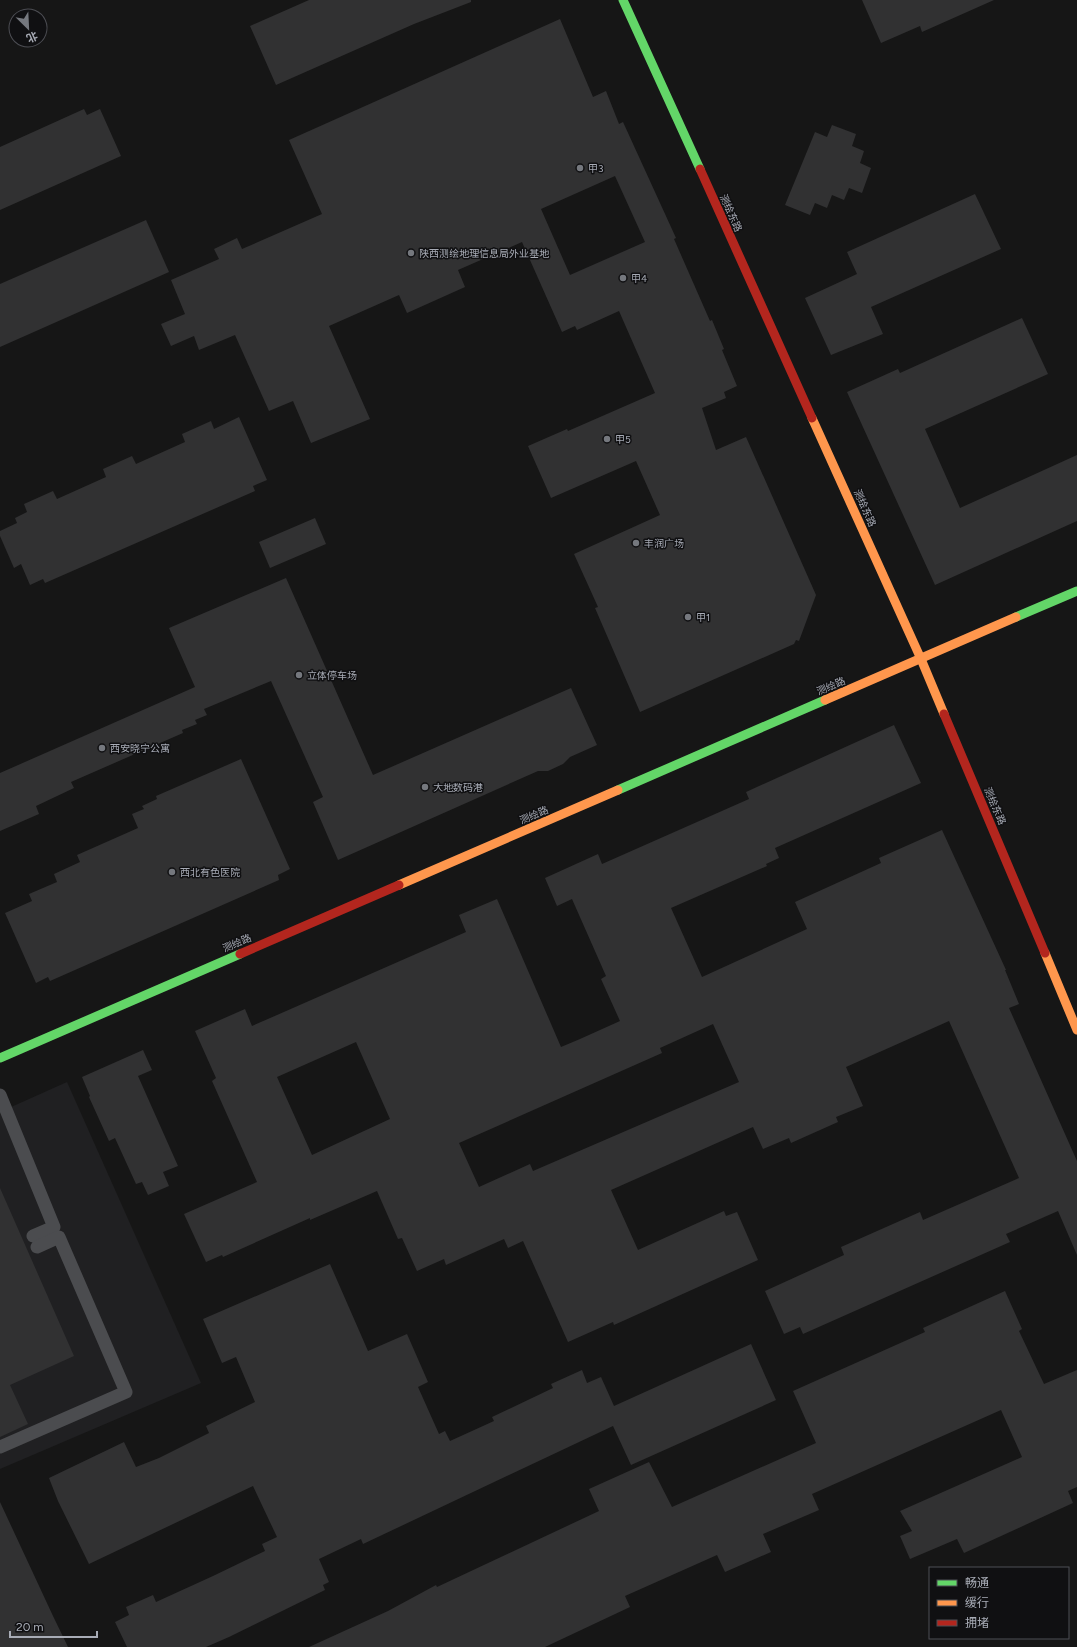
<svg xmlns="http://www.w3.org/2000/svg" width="1077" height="1647" viewBox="0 0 1077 1647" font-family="Figtree,'Noto Sans SC',sans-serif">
<rect width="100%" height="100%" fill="#161616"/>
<!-- built -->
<path fill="#202022" d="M67,1082L201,1383L0,1469V1112Z"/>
<!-- building -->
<g fill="#313132" fill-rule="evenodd">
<path d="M309,0H471V2L414,24L276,85L250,26Z"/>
<path d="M862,0H994L922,32L920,26L881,43Z"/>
<path d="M560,19L593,97L606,91L619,124L623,122L676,238L674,239L710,321L712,320L724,349L722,350L737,386L724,392L726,398L702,408L716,450L746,437L816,595L799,641L796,640L794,644L640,712L595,608L598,607L574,554L660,515L636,461L551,498L528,446L567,429L568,431L655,393L619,311L577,330L575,326L562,332L522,242L458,270L465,287L407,313L399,295L329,326L370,419L311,443L293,401L269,411L235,335L199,350L194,336L171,346L161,324L185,314L171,280L219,259L214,249L237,238L242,249L322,214L289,140ZM615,176L645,242L570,275L541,209Z"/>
<path d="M84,109L87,115L100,109L121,156L0,210V147Z"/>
<path d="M832,125L856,134L852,146L864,151L860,163L871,168L862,193L849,188L844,200L832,195L827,208L815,203L810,215L785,205L815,132L827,137Z"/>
<path d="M975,194L1001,249L871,307L883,334L831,355L805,298L857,274L847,252Z"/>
<path d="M146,220L169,272L0,347V284Z"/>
<path d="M1022,318L1048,374L925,429L960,508L1077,455V521L935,585L847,392L898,369L900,373Z"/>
<path d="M239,417L267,480L253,486L255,491L45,583L43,579L30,585L21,564L14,568L0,536V531L17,523L15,518L27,512L24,504L53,491L57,499L106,477L103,469L132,456L136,464L185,442L182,434L211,421L214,429Z"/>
<path d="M315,518L326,544L270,568L259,542Z"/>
<path d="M286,578L373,775L571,688L597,745L570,757L563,764L548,771H538L338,860L313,802L323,797L271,681L204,709L207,715L195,720L197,724L182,730L183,733L71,782L74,788L36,806L39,814L0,831V773L195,687L169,628Z"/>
<path d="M894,725L921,783L775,848L779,858L766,864L767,866L671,908L702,977L807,929L795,902L881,863L879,858L942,830L1006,970H1005L1019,1004L1009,1008L1077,1161V1255L1058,1211L1006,1234L1010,1242L803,1334L800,1327L784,1334L765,1291L844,1255L841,1247L920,1212L923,1220L1019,1178L949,1021L846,1067L863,1106L836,1117L838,1122L791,1143L789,1138L763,1149L753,1127L611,1190L638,1250L724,1211L726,1216L737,1212L758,1260L614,1325L613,1322L568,1342L523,1241L508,1248L504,1239L446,1265L444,1259L417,1271L402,1238L398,1239L377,1191L310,1220V1218L223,1257L222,1255L206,1262L184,1214L257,1182L212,1081L216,1078L195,1031L245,1009L252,1026L466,932L459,915L497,899L561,1047L580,1039L620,1021L601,979L606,976L572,899L557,906L545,878L598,854L602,864L749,799L746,792ZM713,1024L739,1082L533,1171L530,1164L479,1187L459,1143L662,1053L660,1048ZM356,1042L390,1119L312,1155L277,1077Z"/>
<path d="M241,759L290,869L278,875L279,880L50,981L48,977L36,983L5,913L32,901L29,894L57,882L54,874L80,862L77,855L138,828L132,814L144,809L142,806L157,799L156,796Z"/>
<path d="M143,1050L152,1070L138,1076L178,1166L163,1172L169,1186L148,1195L142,1182L136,1184L115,1138L109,1141L89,1097L90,1096L82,1077Z"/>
<path d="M0,1188L74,1356L10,1385L28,1424L0,1437Z"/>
<path d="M330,1264L368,1351L407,1334L428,1382L418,1387L439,1434L445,1431L450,1441L494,1421L492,1417L553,1388L551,1384L582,1370L587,1383L601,1377L614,1406L751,1344L776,1400L631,1465L613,1426L363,1544L361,1539L319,1559L329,1582L323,1585L325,1590L229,1637L206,1647H127L115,1622L129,1615L126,1607L153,1595L156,1602L213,1576L265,1551L262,1544L277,1537L253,1486L89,1564L58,1501L49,1478L124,1442L136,1467L159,1458L209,1433L206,1426L255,1402L236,1357L222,1363L203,1319Z"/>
<path d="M1005,1291L1022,1329L1019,1331L1044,1384L1077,1370V1487L1068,1491L1073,1503L964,1553L957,1539L910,1559L900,1536L912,1531L900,1511L1022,1457L1001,1410L812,1494L819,1510L763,1534L771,1552L725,1572L717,1555L625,1596L630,1607L545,1647H309L388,1611L436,1585L437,1587L599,1511L589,1489L649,1462L672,1507L816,1443L793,1391L925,1332L923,1328Z"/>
<path d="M0,1502L53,1616L68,1647H0Z"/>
</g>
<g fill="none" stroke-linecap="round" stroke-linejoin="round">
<!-- lane -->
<g stroke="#4b4c4f" stroke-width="13">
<path d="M0,1095L54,1227L33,1236"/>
<path d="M0,1447L126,1392L59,1237L37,1247"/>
</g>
<!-- fast -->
<g stroke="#63d668" stroke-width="9">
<path d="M623,0L700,169"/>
<path d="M1016,617L1077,591"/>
<path d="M618,790L825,700"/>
<path d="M0,1058L240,954"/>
</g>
<!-- slow -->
<g stroke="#ff974d" stroke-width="9">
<path d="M812,418L921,659L944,714"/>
<path d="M825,700L1016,617"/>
<path d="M399,885L618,790"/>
<path d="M1045,953L1077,1030"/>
</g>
<!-- jam -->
<g stroke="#b3261e" stroke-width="9">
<path d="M700,169L812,418"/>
<path d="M944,714L1045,953"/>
<path d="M240,954L399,885"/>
</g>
</g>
<!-- markers -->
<g fill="#75787e" stroke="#101012" stroke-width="1.5">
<circle cx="580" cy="168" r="4"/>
<circle cx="411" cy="253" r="4"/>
<circle cx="623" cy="278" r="4"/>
<circle cx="607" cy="439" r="4"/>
<circle cx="636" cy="543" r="4"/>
<circle cx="688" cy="617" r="4"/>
<circle cx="299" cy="675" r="4"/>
<circle cx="102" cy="748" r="4"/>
<circle cx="425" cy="787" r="4"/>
<circle cx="172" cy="872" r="4"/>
</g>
<g text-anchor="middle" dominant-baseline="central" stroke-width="3" stroke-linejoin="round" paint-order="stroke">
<!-- poi labels -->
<g font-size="10" fill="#a8acb6" stroke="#101012" text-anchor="start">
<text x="588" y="168">甲3</text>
<text x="419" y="253">陕西测绘地理信息局外业基地</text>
<text x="631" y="278">甲4</text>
<text x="615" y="439">甲5</text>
<text x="644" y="543">丰润广场</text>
<text x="696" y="617">甲1</text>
<text x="307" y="675">立体停车场</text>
<text x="110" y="748">西安晓宁公寓</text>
<text x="433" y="787">大地数码港</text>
<text x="180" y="872">西北有色医院</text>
</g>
<!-- street labels -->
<g font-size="10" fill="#a8acb6" stroke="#101012">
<text transform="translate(731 213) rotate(66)">测绘东路</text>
<text transform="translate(865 508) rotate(66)">测绘东路</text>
<text transform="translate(831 686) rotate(-23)">测绘路</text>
<text transform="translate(995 806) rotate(67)">测绘东路</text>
<text transform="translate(534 815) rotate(-23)">测绘路</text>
<text transform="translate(237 943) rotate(-23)">测绘路</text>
</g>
</g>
<!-- legend -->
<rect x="929" y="1567" width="140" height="72" fill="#101012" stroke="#4d4e54"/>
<rect x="937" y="1580" width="20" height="6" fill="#63d668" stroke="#4d4e54"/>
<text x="965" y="1587" font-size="12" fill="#a8acb6">畅通</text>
<rect x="937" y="1600" width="20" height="6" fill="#ff974d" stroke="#4d4e54"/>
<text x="965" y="1607" font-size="12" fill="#a8acb6">缓行</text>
<rect x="937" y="1620" width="20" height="6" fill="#b3261e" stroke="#4d4e54"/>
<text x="965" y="1627" font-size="12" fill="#a8acb6">拥堵</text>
<!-- north arrow -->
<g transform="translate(28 28) rotate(156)"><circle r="19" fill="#101012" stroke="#4d4e54"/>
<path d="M0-3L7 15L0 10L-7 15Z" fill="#75787e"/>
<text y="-6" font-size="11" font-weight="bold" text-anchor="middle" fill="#a8acb6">北</text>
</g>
<!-- scale -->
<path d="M10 1631v6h87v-6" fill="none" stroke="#a8acb6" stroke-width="2"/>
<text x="16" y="1631" font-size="12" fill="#a8acb6" stroke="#101012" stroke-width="3" paint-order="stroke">20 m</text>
</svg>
